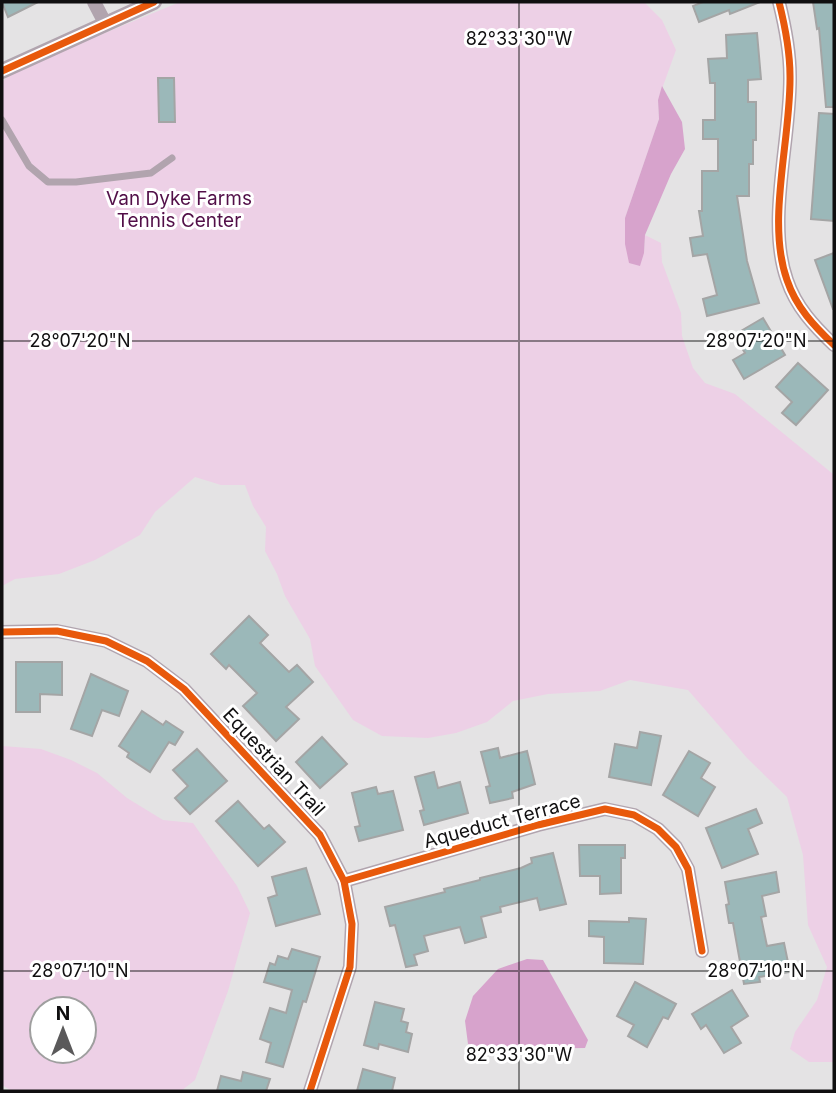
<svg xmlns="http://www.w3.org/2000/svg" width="836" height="1093" viewBox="0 0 836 1093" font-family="Inter,sans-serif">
<rect width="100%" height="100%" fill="#e4e3e4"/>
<!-- green -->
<g fill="#edd0e6" fill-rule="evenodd">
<path d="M180,2H644L662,20L676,50L658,100L659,119L625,218L644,253L645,235L661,243L662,262L681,313L682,336L693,368L705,383L735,394L833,474L834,478V1062H809L790,1049L795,1032L817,1000L827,967L808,925L803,855L787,797L747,758L688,690L630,680L600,691L548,694L513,701L487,722L456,733L428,738L382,736L353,720L315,666L310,639L285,596L277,574L265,551L266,527L253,506L245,485H221L195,477L155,512L140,535L95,560L59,574L15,579L2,586V82L15,70Z"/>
<path d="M2,746L41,749L71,760L97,773L127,798L163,820L193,823L237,886L250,913L228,991L195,1080L181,1091H12L2,1085ZM42,1009H84V1051H42Z"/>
</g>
<!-- water -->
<g fill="#d7a3cc">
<path d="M662,86L682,122L685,149L671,174L645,235L644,253L640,266L629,263L625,244V218L659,119L658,100Z"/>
<path d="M527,959L543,960L588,1040L585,1048L509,1049L490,1053L468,1044L465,1021L473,996L498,969Z"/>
</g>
<!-- building -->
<g fill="#9bb8b9" stroke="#a4a5a5" stroke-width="2">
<path d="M2,2H38L8,17Z"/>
<path d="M703,2H760L730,14L729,10L699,22L693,6Z"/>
<path d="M813,2H834V107H826L819,28L817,29Z"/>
<path d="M757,33L761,79L748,80V102H756V140H753V164H749V196H737L747,261L759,303L707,316L703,299L717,295L707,254L693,256L690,238L703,236L699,211H702V171H718V139H703V120H715V83H710L708,59L727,58L726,35Z"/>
<path d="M158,78H174L175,122H159Z"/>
<path d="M819,113L834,114V221L811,219Z"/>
<path d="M834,253V309H833L815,260Z"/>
<path d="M763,318L785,355L744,379L733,360L745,353L734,335Z"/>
<path d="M798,363L828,390L796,425L782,413L792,402L776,387Z"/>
<path d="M249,616L268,635L260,643L289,672L297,665L313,682L286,707L299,719L276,741L243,706L257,693L229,665L226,669L211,654Z"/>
<path d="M16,662H62V695L40,694V712H16Z"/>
<path d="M91,674L128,691L119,716L102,710L92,736L71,729Z"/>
<path d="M142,711L163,725L166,721L183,732L175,745L169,742L150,772L127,757L129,753L119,746Z"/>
<path d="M640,732L661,736L651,785L609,777L615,744L637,748Z"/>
<path d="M322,737L347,764L320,788L296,762Z"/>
<path d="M498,748L500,758L527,751L535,784L512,792L513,798L490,803L486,787L490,786L481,752Z"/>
<path d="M197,749L227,781L190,814L175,798L188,786L173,770Z"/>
<path d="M689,751L710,763L701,778L715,787L698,816L663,795Z"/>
<path d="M434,772L438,788L460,782L468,813L424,825L420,811L424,810L415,777Z"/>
<path d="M376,787L378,794L393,791L403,830L359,841L355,827L360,826L352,793Z"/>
<path d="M238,801L264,829L269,825L285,842L258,866L216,821Z"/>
<path d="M756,809L762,823L748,829L758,854L722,868L706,828Z"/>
<path d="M579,845H625V858H621V893L600,894V876H580Z"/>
<path d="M553,853L566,904L540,910L537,898L500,907L501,912L481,917L486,937L465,943L460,927L424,936L428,951L414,955L417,965L406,967L395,925L390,926L385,907L445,892L444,889L480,880V878L521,868L532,863L531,858Z"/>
<path d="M306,868L320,914L276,926L268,898L277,895L272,877Z"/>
<path d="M776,872L779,892L762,896L766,916L761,917L767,946L784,943L790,972L759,977L760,982L744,984L733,923H729L726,905L729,904L725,882Z"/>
<path d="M629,918L646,919L643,964L604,963V937L589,936V921L629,922Z"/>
<path d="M292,949L320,957L306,1002L303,1001L283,1067L266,1062L271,1043L260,1039L270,1008L286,1013L292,990L264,982L270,963L275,965L278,956L288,959Z"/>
<path d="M635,982L676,1004L668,1019L663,1017L647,1047L628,1036L634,1025L617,1016Z"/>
<path d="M732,990L748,1016L731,1027L741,1043L724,1053L706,1025L701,1029L692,1014Z"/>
<path d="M375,1002L404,1009L401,1021L408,1023L406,1032L412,1034L408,1052L379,1044L378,1049L364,1045Z"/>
<path d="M363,1069L395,1078L392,1091H357Z"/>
<path d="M243,1072L270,1079L266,1091H217L221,1076L241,1081Z"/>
</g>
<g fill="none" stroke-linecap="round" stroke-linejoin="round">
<!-- service -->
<path stroke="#b1a4ae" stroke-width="7" d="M2,120L29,166L48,182H76L151,173L172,158"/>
<!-- minor -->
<g stroke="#b1a4ae" stroke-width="14">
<path d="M94,2L105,23"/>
<path d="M779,2C785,26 790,51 790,76C791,139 766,221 787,280C796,307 814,326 834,345"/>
<path d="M2,632L57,631L106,641L147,661L184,689L320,835L344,881L352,924L350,967L310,1091"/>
<path d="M344,881L538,825L605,809L634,815L658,829L676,847L688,869L702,951"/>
</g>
<!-- tertiary -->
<path stroke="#b1a4ae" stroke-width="16" d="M2,71L154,2"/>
<defs>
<g id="cycleway">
<path d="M779,2C785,26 790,51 790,76C791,139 766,221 787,280C796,307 814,326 834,345"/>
<path d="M2,71L154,2"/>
<path d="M2,632L57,631L106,641L147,661L184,689L320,835L344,881L352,924L350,967L310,1091"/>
<path d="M344,881L538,825L605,809L634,815L658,829L676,847L688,869L702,951"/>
</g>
</defs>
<!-- cycleway casing -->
<use href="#cycleway" stroke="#fff" stroke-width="11"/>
<!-- cycleway -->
<use href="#cycleway" stroke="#e8590c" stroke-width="7"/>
</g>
<!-- ticks -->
<path fill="none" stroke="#100f10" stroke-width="2" stroke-opacity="0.45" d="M519,2V1091M2,341H834M2,971H834"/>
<g text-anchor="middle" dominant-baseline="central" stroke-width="6" stroke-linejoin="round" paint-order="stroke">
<!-- park labels -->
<g font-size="19" fill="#520f48" stroke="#fff">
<text x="179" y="198">Van Dyke Farms<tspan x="179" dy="22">Tennis Center</tspan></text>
</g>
<!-- street labels -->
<g font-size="19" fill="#100f10" stroke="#fff">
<text transform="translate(274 762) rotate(47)">Equestrian Trail</text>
<text transform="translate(502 821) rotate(-15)">Aqueduct Terrace</text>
</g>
</g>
<g font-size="18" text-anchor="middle" fill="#100f10" stroke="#fff" stroke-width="6" stroke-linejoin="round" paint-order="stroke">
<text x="519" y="45">82°33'30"W</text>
<text x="80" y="347">28°07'20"N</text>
<text x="756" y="347">28°07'20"N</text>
<text x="80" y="977">28°07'10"N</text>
<text x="756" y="977">28°07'10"N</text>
<text x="519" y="1061">82°33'30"W</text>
</g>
<!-- border -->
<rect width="836" height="1093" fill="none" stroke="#100f10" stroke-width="7"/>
<!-- north arrow -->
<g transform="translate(63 1030)"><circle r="33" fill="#ffffff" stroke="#9f9f9f" stroke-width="2"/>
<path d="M0-5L12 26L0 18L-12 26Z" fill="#5a595a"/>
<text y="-10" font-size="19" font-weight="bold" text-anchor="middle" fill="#100f10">N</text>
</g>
</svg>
